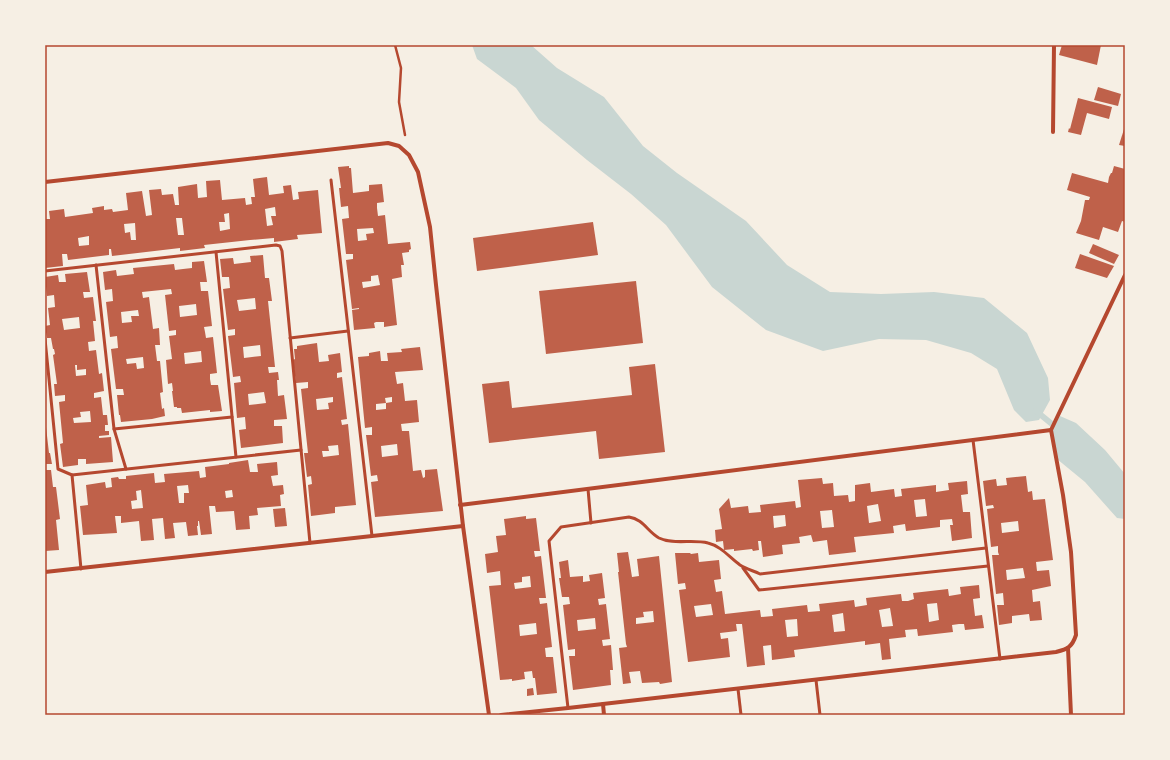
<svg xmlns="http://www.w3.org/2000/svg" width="1170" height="760" viewBox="0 0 1170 760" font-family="Quicksand,sans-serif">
<rect width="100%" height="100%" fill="#f6efe4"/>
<!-- water -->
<g fill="#c9d6d2">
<path d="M472,45H531L557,68L604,97L643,146L677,173L746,221L787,265L830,292L881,294L934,292L984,298L1027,333L1048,378L1050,400L1039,420L1026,422L1014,410L997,369L971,353L926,340L879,339L823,351L766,330L712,287L666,225L631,194L587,160L539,120L516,88L477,59Z"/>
<path d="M1060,416L1076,423L1105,450L1125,474V519L1117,518L1085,482L1057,459L1052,431Z"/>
</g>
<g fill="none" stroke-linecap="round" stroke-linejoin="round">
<!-- stream -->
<path stroke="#c9d6d2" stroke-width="6" d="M1036,411L1058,429"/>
</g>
<!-- building -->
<g fill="#bf614a" fill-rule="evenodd">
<path d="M1062,45H1101L1097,65L1059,55Z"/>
<path d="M1098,87L1121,94L1118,106L1094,100Z"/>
<path d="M1078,98L1112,107L1109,119L1087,113L1081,135L1068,132L1069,128L1070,129Z"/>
<path d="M1125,126V146L1119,145Z"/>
<path d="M349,166V168H351L353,193L369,191V185L382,184L384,202L377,203V208L378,216L385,215L388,244L410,242L411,249L409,250V252L402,253L404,265H401L402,277L392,279L397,325L384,327V322H376L374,323L375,328L354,330L352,310L359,309V308L352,309L346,260L353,259V254H346L342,219L349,218L348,206L341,207L339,188H341L338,167ZM373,228L374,233L366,234L367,240L358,241L357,229ZM378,275L380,285L363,288L362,282L371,281V276Z"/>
<path d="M1114,166L1125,169V222L1122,221L1118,232L1103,227L1099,240L1076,233L1081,221L1085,200H1089L1090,197L1067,190L1072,173L1108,183L1109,177L1111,173H1112Z"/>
<path d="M267,177L269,195L284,193L283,186L291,185L293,200L299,199L298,192L318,190L322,233L297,235L298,239L274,242V238L250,240L204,245L205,248L180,251V248L112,256L111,249H109V255L68,260L67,254H62L63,266L45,268V219H50L49,211L64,209L65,217L93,213L92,208L104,206V210L112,209L113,212L128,210L126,193L142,191L146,216L152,215L149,190L161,189L162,195L173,194L175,205H179L178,187L197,184L198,198L207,197L206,181L220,180L222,200L245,198L246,205L252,204L251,197H255L253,179ZM275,207L276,216H271L273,225L267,226L265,209ZM229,213L230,229L220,231L219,222H225L224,214ZM176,218H182L184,235H178ZM135,223L136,240H131L130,232L125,233L124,224ZM89,236V245L79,246L78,238Z"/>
<path d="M593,222L598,255L477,271L473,238Z"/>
<path d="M1093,244L1119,255L1114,264L1089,253Z"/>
<path d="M1080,254L1114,266L1107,278L1075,268Z"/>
<path d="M263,255L265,278H269L272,301H268L275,367H268L269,373L278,372L279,380H277L278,396L284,395L287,419L274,420V426H282L283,443L241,448L239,430L246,429L245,417L237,418L234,383L241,382L240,376L233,377L228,336L235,335V329L228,330L223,289L230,288L229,277H222L220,259L233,258L234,264L251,262L250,256ZM255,298L256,309L239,311L237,300ZM260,345L261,356L244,358L243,347ZM264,392L266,403L249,405L248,394Z"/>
<path d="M204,261L207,282H200L201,291H208L212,326L204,327L205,332L206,338L213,337L217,373L210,374V379L211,385H218L222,411L210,412V410L182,413L181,408H177V407H174L172,391H173L172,383L168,384L166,360L172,359L169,336L176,335V330L169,331L165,295L172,294L171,289L142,292L143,298L149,297L153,329L159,328L160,345H155L157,361H160L163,392L160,393L162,409L164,408L165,416L152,419L121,422L120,415H119L117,395H124L123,389H116L111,349L118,348L117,336L110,337L106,302L113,301L112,289L105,290L103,272L116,270L117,276L134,274L133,268L174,264L175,270L183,269L192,268V262ZM196,304L197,315L180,317L179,306ZM138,310L139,316H131L132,322L122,323L121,312ZM201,351L202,362L185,364L184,353ZM143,357L144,368L137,369L136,363L127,364L126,359Z"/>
<path d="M87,272L90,292H83L84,298L93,297L96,321H93L95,341L88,342L89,351L96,350L99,374L102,373L104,391L94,393V398L101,397L103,415H107L108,425H105V431H109V435L99,436V438L111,437L113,462L86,464V459H78V465L63,467L60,444L63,443L59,402L65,401V395L55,396L54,384H57L53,355L55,354L54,349H53L51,338H47L45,326L50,325L48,308L55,307L54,295L47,296L45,277L58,275L59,282H66L65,274ZM79,317L80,328L64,330L62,319ZM75,365H77V370L86,369V375L76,376ZM90,411L91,422L74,423L73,418L81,417L80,412Z"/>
<path d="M636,281L643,343L546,354L539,291Z"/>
<path d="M317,343L319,362L329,361L328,355L340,353L342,372L337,373V378L342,377L347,419L341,420L342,425L348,424L356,505L335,507V513L311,516L308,485L312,484L311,476L307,477L304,453H308L301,389L308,388V382L296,383L293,360L295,359L294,349H297V346ZM333,397V402L328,403L329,409L317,410L316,399ZM338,445L339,455L323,457L322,451H329L328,446Z"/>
<path d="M420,347L423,370L395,372L397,384L403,383L405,401L417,400L419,422L401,424L402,431H409L413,471L421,470L423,478L425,477V470L437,469L443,511L375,517L371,482L378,481L377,475L371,476L366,435H372V427L365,428L358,357L369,356V353L380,351L381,361H388L387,353L402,352L401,349ZM392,397V402L386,403V409L376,410V404L386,403L385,398ZM397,444L398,455L382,457L381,446Z"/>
<path d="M655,364L665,452L599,459L596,431L489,443L482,384L509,381L512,408L632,395L629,367Z"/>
<path d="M45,427H46L49,453H50L52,464H45Z"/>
<path d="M248,460L250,472H258L257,464L277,462L278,475L271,476L273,486L283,485L284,494L280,495L281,506L257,508L258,515L249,516L250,529L236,530L234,511L216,512L215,506H209L212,534L201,535L199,521H198V526H197L198,535L188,536L186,522L173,523L175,538L165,539L163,518L152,519L154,540L141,541L139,521L121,523V516H115L117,533L83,535L80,506L88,505L86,485L105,482L106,488L112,487L111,478L118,477L119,479H126V476L154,473L155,483L165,482L164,474L199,471L200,478L206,477L205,467L229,464V463ZM188,485L189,493H184V503H179L177,486ZM141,490L143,508L132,509L131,501L137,500L136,491ZM232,490L233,497L226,498L225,491Z"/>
<path d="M45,470H51L53,487H56L60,519L56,520L59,550L45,551Z"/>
<path d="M1026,476L1028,492L1032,491L1033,500L1045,499L1053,560L1036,562L1037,571L1049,570L1051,586L1032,590L1033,602L1040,601L1042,620L1030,621L1029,614L1012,616V623L999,625L997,605H1004L1003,593L996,594L992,555H999L998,552V546L991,547L987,509L994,508L993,505L986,506L983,481L996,479L997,486L1007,485L1006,478ZM1018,521L1019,531L1002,533L1001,523ZM1023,568L1025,578L1007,580L1006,570Z"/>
<path d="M822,478L823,484L833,483L834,496L848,495L849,502L855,501V485L870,483L871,492L894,489L895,497L902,496L901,489L936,485V492L949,490L948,483L967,481L968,494L961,495L963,512H970L972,538L952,541L950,525H953L952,519L940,520V527L906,531L905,524L893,526L894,533L854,537L856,552L829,555L827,540L813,542L811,535L799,537L800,543L782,545L783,554L763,557L761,541H758L759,550L753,551L752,549L734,551V549L724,550L723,541L716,542L715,530L722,529L719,509L729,498L731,508L748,506L749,513L761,512L760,505L795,501L796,508L801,507L798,480ZM925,499L927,516L916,517L914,500ZM878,504L881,521L869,523L867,506ZM832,510L834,527L822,528L820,511ZM785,515L786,526L774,528L773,516Z"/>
<path d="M285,508L287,526L275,527L273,509Z"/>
<path d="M526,516V519L536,518L540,551H534L535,557L541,556L546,598H539L540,604L547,603L552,647L545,648L546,657H553L557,693L537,695L535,678H533L532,671L524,672L525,679L512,681V679L500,680L489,586L501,585L500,571L487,573L485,554L498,552L496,536L506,535L504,519ZM530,576L531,587L515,589L514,583L522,582V577ZM536,623L537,634L520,636L519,625Z"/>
<path d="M628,552L632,577L639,576L637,559L659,556L672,682L660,684L659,682L642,683L640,671L629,672L631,683L623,684L619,648L627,647L626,644L618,572H619L617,553ZM653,611L654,622L636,624V618L644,617L643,612Z"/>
<path d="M675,553H690L691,554L698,553L699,562L719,560L721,579L714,580L716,592L722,591L725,614L760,610L761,617L773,616L772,609L807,605L808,612L820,611L819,604L854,600L855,607L867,605L866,598L901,594L902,601H908L914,599L913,593L948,589L949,596L961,594L960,587L979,585L980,598L973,599L975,616L982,615L984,628L965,630L964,624H959L952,625L953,632L918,636L917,629L905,630L906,637L889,639L891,659L882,660L880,643L865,645V641L794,650L795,657L772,660L771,645L763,646L765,665L747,667L742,624H736L737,631L720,633L721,639L728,638L730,657L688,662L679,590L686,589L685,583L678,584ZM937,603L939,620L929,622L927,604ZM711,604L713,615L696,617L694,606ZM890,608L893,626L882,627L879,610ZM843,613L845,631L834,632L832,615ZM797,619L798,636L787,637L785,620Z"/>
<path d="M568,560L570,577L583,576V582L590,581L589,575L602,573L605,598L598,599L599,605L606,604L610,639L602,640L603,646L611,645L613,670H610L611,685L573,690L569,656H575V649L568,650L563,605L570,604L569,597H562L559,578H561L559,562ZM595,618L596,629L578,631L577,620Z"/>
<path d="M533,688L534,695L527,696V689Z"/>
</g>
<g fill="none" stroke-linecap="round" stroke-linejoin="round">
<!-- path -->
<path stroke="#b5482f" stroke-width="2.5" d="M395,45L401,68L399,102L405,135"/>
<!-- service -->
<g stroke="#b5482f" stroke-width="3">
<path d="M331,180L372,536"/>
<path d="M216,252L236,457"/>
<path d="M96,265L114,429L126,469"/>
<path d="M45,271L276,245L280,246L282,251L310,543"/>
<path d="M290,338L348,331"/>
<path d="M45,339L58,469L72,475L81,569"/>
<path d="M114,429L232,417"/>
<path d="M973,440L1000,659"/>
<path d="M72,475L301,450"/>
<path d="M588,489L591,523"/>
<path d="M743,568L759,590L988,566"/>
<path d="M816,680L820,715"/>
<path d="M738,689L741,715"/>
<path d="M568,708L549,541L561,527L629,517C643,519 648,532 659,538C673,545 693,539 708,543C721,546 730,558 740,565C746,569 754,571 760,574L986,548"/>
</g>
<!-- minor -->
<g stroke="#b5482f" stroke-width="4">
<path d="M1053,132L1054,45"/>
<path d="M45,182L388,143L399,146L409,155L418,172L430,227L436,285L463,526"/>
<path d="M460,505L1051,430"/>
<path d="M45,572L463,526L489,715"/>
<path d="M1068,648L1071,715"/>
<path d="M603,704L604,715"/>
<path d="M501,715L568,708L1056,652C1068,649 1072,647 1076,635L1071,552L1063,495L1051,430L1125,275"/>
</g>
</g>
<!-- border -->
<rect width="1170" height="760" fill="none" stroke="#f6efe4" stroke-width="92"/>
<rect x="46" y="46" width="1078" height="668" fill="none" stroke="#b5482f" stroke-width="1.5"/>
</svg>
